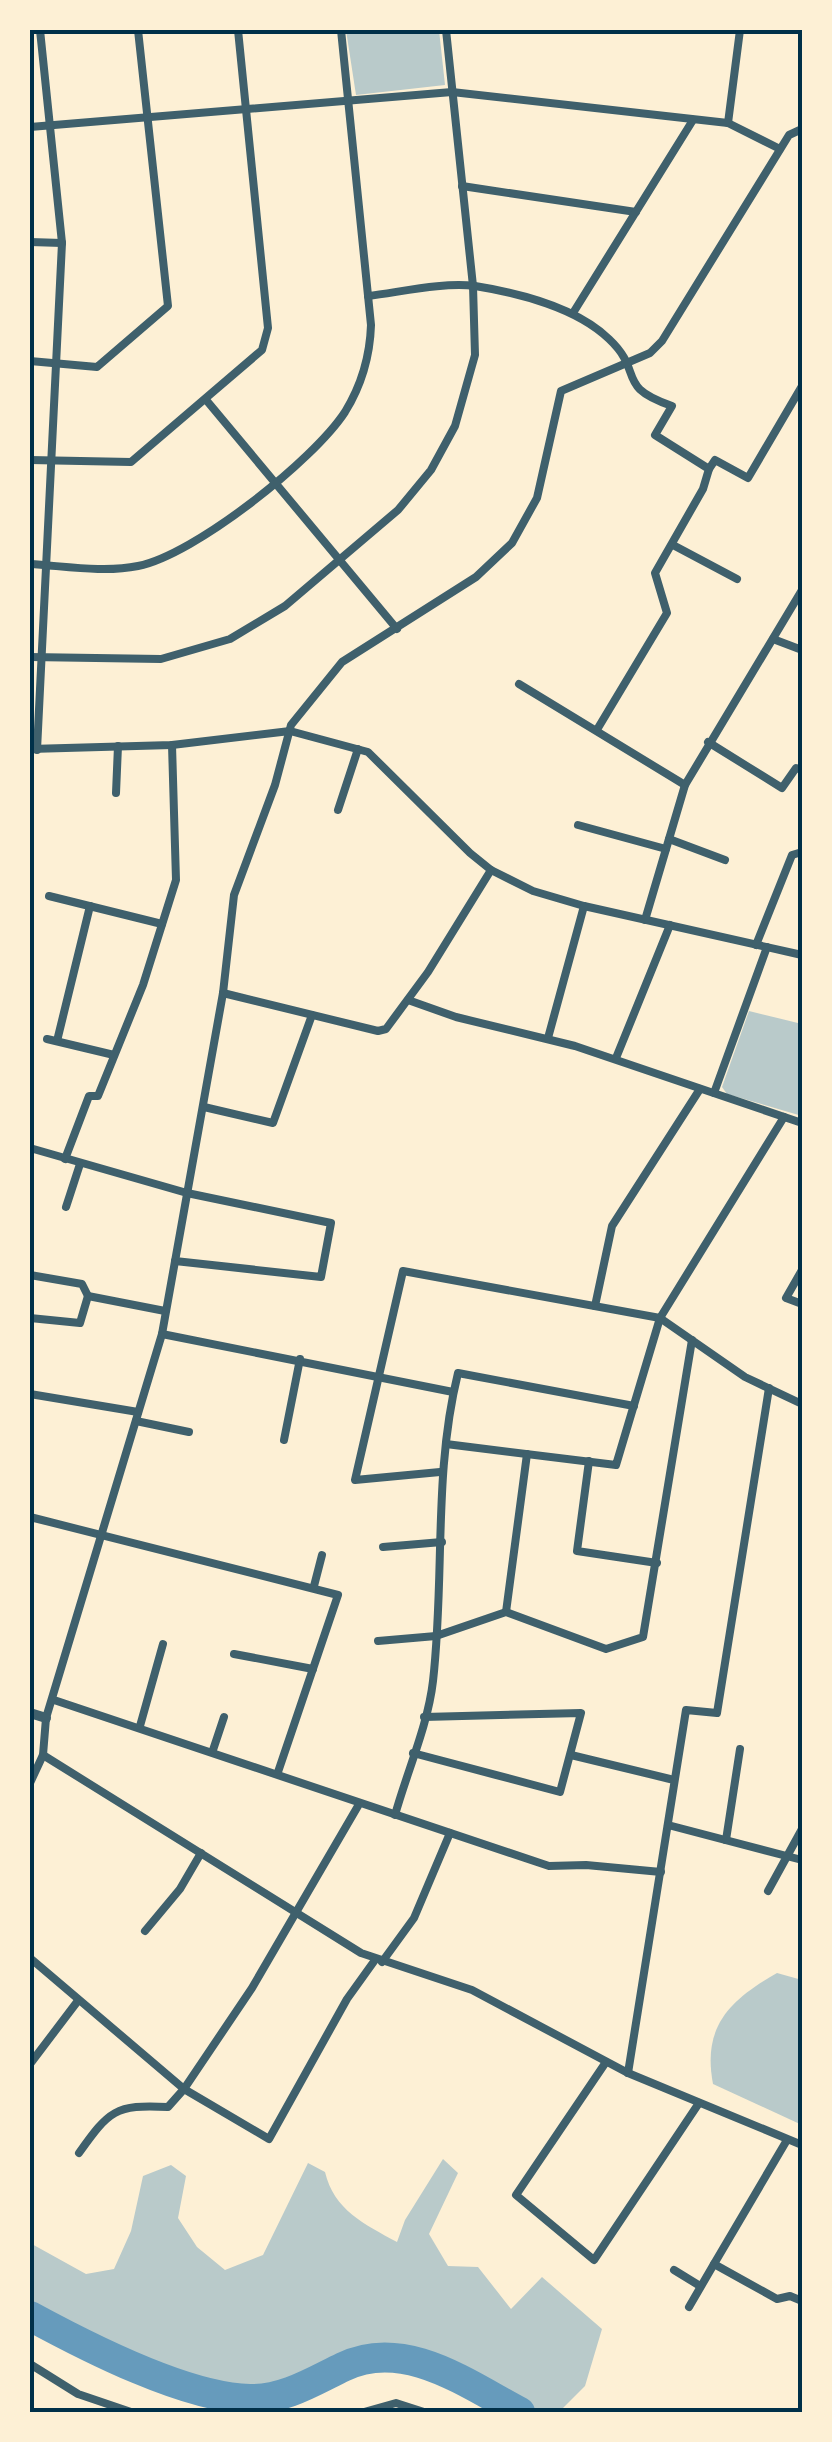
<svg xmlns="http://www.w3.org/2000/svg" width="832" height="2442" viewBox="0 0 832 2442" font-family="'IBM Plex Sans',sans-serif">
<rect width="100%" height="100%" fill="#fdf0d5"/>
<!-- green -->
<g fill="#b9caca">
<path d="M346,30H439L445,85L356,95Z"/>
<path d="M749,1011L802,1024V1116L727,1094L722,1087Z"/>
<path d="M777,1973L802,1980V2125L713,2084C702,2026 730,2000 777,1973Z"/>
<path d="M443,2159L458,2173L429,2234L448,2266L478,2267L511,2309L542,2277L602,2329L585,2386L559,2412H534L415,2360L324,2367L263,2389L225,2385L110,2346L30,2309V2243L86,2274L114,2269L131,2231L143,2176L171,2165L186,2176L178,2218L197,2247L225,2270L263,2255L308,2163L325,2172C334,2210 364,2224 397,2242L405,2220Z"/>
</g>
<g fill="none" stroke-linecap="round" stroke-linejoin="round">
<!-- river -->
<path stroke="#669bbc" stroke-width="30" d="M30,2316C87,2347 186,2398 250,2399C284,2400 314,2381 343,2367C404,2337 467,2384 520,2412"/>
<!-- minor -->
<g stroke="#3f606c" stroke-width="8">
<path d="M802,78V152"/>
<path d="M728,123L740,30"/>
<path d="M30,127L452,92L728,123L780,149"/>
<path d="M462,186L636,212"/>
<path d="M30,242L62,243"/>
<path d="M368,296C401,292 443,282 475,286C519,293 577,308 609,339C645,373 614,386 672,406L655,435L709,469L703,489L655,573L667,613L598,728"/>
<path d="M573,313L693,120"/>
<path d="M30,361L97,367L168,306L138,30"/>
<path d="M207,401L397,629"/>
<path d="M30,460L131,462L262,350L268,328L238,30"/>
<path d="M709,469L715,460L748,478L802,386"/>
<path d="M673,545L737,579"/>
<path d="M30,564C64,566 104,573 138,566C194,555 313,461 345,412C361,386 370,356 371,325L341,30"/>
<path d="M773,639L802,650"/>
<path d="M30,657L161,659L230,639L285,606L398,510L431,470L455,426L475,355L473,286L446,30"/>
<path d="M519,684L685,785"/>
<path d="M708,742L782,788L796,768L802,770"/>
<path d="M30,749L172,745L290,731L368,752L470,853L491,870L533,891L584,906L802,955"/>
<path d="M37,750L62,243L40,30"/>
<path d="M116,793L118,746"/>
<path d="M338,810L358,749"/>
<path d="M578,825L666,849"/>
<path d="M669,839L725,860"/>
<path d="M49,896L162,924"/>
<path d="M645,920L685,785L802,590"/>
<path d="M756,945L792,855L802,852"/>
<path d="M223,993L378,1031L386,1029L428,972L491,870"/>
<path d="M408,1000L456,1017L575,1046L802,1123"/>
<path d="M548,1038L584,906"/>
<path d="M47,1039L114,1055"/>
<path d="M57,1041L90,906"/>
<path d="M616,1058L670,925"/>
<path d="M714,1093L767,947"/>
<path d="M204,1107L273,1123L312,1015"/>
<path d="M30,1148L187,1193L331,1223L321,1277L175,1261"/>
<path d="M65,1159L89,1096H98L143,985L176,880L172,745"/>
<path d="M66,1207L80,1164"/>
<path d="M802,1270L786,1298L802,1304"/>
<path d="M30,1275L82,1284L88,1296"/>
<path d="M595,1306L612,1226L700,1089"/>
<path d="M30,1318L80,1323L88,1296L165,1311"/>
<path d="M162,1334L453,1392"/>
<path d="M30,1394L138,1412"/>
<path d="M136,1421L189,1432"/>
<path d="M284,1440L300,1359"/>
<path d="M446,1444L616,1465L660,1318L784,1117"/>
<path d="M589,1461L577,1551L657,1563"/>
<path d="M440,1472L355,1480L403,1271L660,1318L745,1377L802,1404"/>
<path d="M30,1517L338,1595L278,1772"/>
<path d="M383,1547L442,1542"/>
<path d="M314,1586L322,1555"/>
<path d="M506,1612L527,1454"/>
<path d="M378,1641L436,1636L506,1612L606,1649L643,1637L692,1340"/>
<path d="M234,1654L313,1669"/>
<path d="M54,1700L549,1866L586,1865L661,1872"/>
<path d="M140,1726L163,1644"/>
<path d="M213,1750L224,1717"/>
<path d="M413,1753L560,1792L581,1713L424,1717"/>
<path d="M43,1755L361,1953L472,1990L628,2073L802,2145"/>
<path d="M571,1755L674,1780"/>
<path d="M30,1783L43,1755L46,1718L162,1334L223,993L234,895L275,785L291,725L342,662L476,577L512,543L537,498L561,391L650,353L662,341L789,135L802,129"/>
<path d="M358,1806L252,1988L184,2089L269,2139L347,1999L375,1960"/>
<path d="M395,1815C407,1772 428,1725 433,1681C445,1577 433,1474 458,1373L634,1406"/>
<path d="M668,1825L802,1860"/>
<path d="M726,1840L740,1749"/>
<path d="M768,1891L802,1829"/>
<path d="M145,1931L180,1889L201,1853"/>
<path d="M30,1958L184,2089L168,2107C115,2104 109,2111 79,2153"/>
<path d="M382,1962L414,1918L450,1833"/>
<path d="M606,2062L516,2195L594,2260L699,2103"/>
<path d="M30,2064L77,2002"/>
<path d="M628,2073L686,1710L717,1713L769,1388"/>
<path d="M787,2140L714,2264L777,2299L790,2296L802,2301"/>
<path d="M674,2270L700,2286"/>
<path d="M689,2307L714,2264"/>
<path d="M30,2364L78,2394L131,2412"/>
<path d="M364,2412L396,2403L424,2412"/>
</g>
<!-- tertiary -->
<path stroke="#3f606c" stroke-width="10" d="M30,1713L46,1718"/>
</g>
<!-- border -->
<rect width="832" height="2442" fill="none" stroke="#fdf0d5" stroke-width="65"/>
<rect x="32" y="32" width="768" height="2378" fill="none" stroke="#003049" stroke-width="4"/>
</svg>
